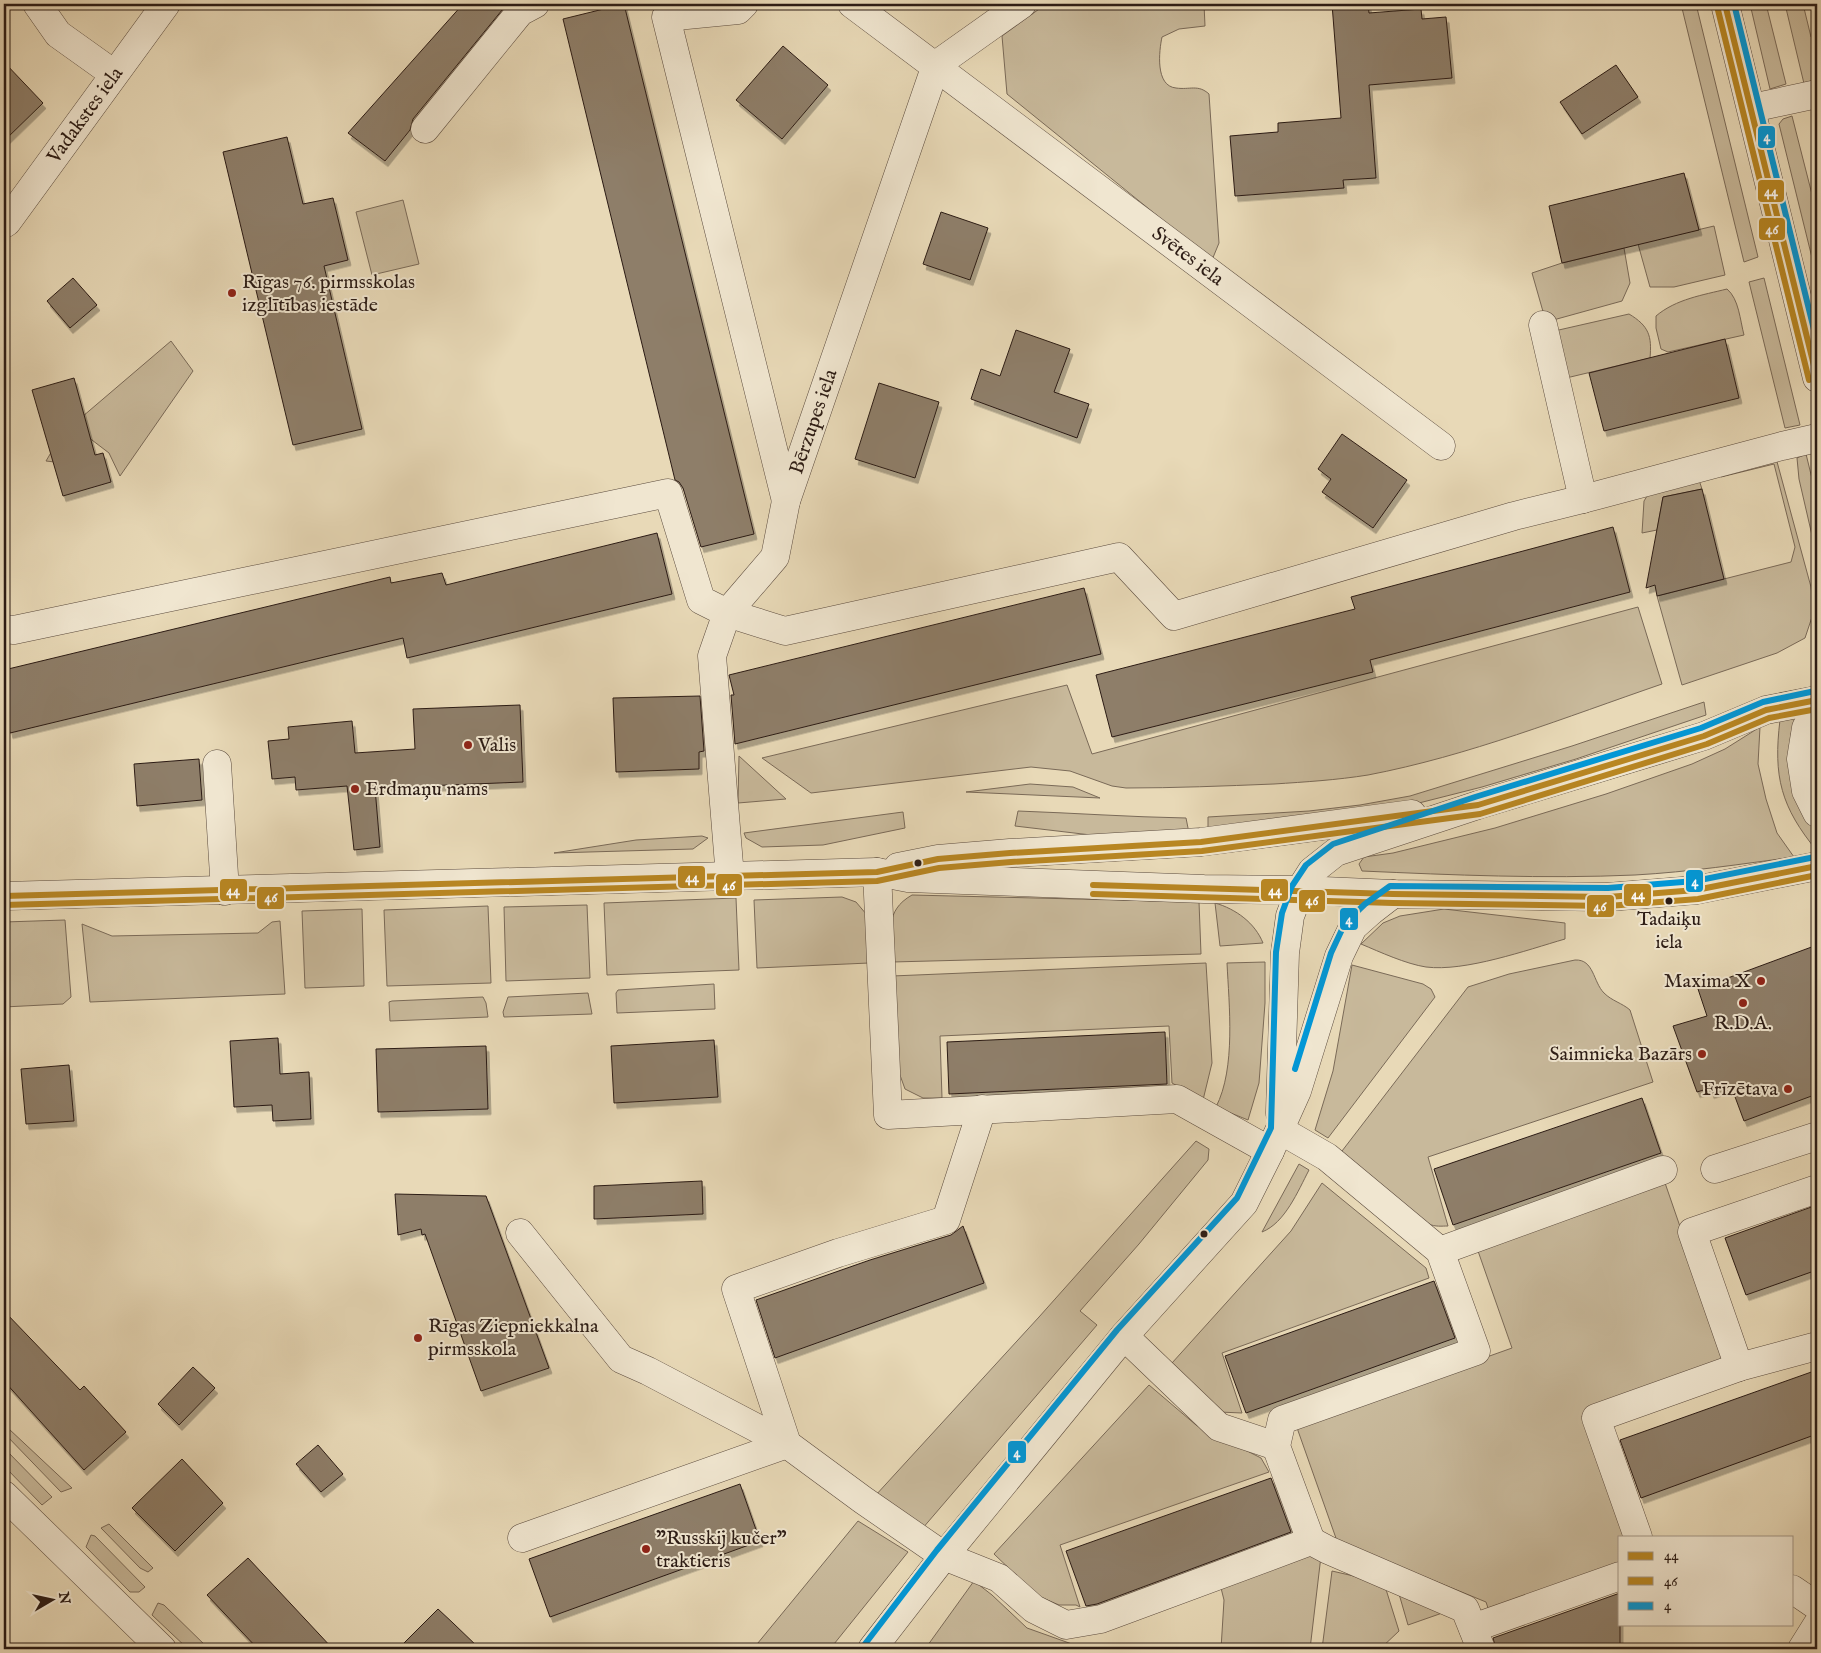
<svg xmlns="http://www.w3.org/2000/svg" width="1821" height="1653" viewBox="0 0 1821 1653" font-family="'IM FELL English',serif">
<defs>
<filter id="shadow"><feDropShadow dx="3" dy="5.5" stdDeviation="0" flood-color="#0004"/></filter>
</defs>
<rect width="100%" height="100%" fill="#e8d9b7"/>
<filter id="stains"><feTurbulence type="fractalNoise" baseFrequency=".004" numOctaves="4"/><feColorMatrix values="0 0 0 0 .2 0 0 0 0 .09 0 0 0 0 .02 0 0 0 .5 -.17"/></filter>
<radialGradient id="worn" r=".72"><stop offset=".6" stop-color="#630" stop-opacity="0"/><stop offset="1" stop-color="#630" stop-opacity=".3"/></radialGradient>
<!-- green -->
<g fill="#c8b99b" stroke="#7a6a58">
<path d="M1046,4H1204L1205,26L1179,29L1162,37C1159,51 1155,86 1176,88C1190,90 1198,84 1209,94L1219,243L1212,260L1007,94L1002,36Z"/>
<path d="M1681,4H1696L1758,257L1744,262Z"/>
<path d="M1750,4H1766L1786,84L1770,89Z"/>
<path d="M1785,4H1803L1811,37L1817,36V89L1806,92Z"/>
<path d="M1792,116L1817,214V278L1779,124L1783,119Z"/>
<path d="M403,200L419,264L372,275L356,212Z"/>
<path d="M1714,226L1725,275L1674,287H1650L1638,244Z"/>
<path d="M1624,248L1630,283L1622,301L1546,322L1532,273L1562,263Z"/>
<path d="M1764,278L1800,425L1785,428L1749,282Z"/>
<path d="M1727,289C1739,299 1740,320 1744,335L1668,352L1661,349L1656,328V316C1676,299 1703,295 1727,289Z"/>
<path d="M1629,314C1649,326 1652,336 1650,358L1562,379L1550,332Z"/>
<path d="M171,341L193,371L120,476L109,453L88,437L63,463L46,461L62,434Z"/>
<path d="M1806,454L1817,499V557L1799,479L1797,458Z"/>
<path d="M1776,458L1811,587L1814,611L1805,638L1777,653L1682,685L1657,596L1791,562L1795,547L1774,464L1721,477V473Z"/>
<path d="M1699,480L1702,489L1663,497L1657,530L1642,533L1644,501L1649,493Z"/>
<path d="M1638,607L1662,684C1566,717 1468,756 1368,775C1337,780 1305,782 1274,784C1224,786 1175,788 1126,788L1112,786L1070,771L1031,767L811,793L762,758L1067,685L1092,754Z"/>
<path d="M1704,702L1706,715L1576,759L1482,787L1411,805L1208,828V817L1309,811L1360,805L1410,796L1572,746Z"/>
<path d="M1795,717L1791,735L1804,815L1817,832V851C1781,807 1773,777 1780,720Z"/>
<path d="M1760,727L1758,764L1766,799L1777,833L1794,857C1742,864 1689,872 1635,875C1544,879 1453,875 1362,871L1359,864L1364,857L1393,853L1495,828L1606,794L1692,764L1725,749Z"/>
<path d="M739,756L786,799L738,803Z"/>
<path d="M1030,784L1073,787L1100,798L966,792Z"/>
<path d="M1018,811C1074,813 1130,817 1186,818L1189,833L1091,835L1015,826Z"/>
<path d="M903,812L905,828L823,845L762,847L746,838L744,833Z"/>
<path d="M702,836L708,838L693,849L554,853L636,840Z"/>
<path d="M912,895L1199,902L1201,954L892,962C891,933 884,911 912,895Z"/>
<path d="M842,897L856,902L867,915L869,963L757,968L754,900Z"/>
<path d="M736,898L739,970L607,975L604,903Z"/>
<path d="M1215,903C1236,909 1255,923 1263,943L1220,946Z"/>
<path d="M587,905L590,978L506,981L504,907Z"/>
<path d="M488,906L491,983L387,986L384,910Z"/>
<path d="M362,909L364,986L305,988L302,911Z"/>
<path d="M1444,909L1565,923V939C1527,950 1465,972 1426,967C1406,964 1380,952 1361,944L1383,923L1400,916Z"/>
<path d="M65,920L71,997L63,1004L4,1007V922Z"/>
<path d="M280,921L285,994L90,1002L82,924L112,936L258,933L272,922Z"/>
<path d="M1575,960C1594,959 1593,982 1604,993C1612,1001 1622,1003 1630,1010L1653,1082L1428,1157L1448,1226C1442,1226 1435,1227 1429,1224C1402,1214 1360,1174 1342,1151L1468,987L1509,974Z"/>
<path d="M1265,962V1003L1259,1083L1248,1120L1216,1107C1236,1068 1229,1005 1227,963Z"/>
<path d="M1206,963L1212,1063L1203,1100L1172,1083L1169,1026L940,1036L942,1098H923L905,1089L896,1064L892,976Z"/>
<path d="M1352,965L1423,984L1431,989L1435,997L1328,1138L1315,1130L1333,1071Z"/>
<path d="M714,984L715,1009L617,1013L616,993L618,990Z"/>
<path d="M588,993L592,1014L504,1017L503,1012L508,997Z"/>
<path d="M483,997L486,1003L488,1017L390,1021L389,1002L392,1001Z"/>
<path d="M1196,1141L1209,1149L1208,1160L1139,1244L1080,1311L1097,1325L922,1529L875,1496L1039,1317Z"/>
<path d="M1299,1164L1309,1170C1298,1191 1285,1223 1262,1232Z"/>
<path d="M1664,1180L1726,1360L1582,1416L1624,1537H1620V1568L1491,1617L1486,1602L1337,1541L1296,1425L1512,1348L1478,1251Z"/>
<path d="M1322,1183L1426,1268L1429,1278L1222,1353L1242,1413L1219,1412L1172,1363L1291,1231Z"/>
<path d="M1149,1385L1196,1425L1261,1458L1269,1472L1060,1545L1080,1607L1076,1605H1059L1038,1596L994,1554Z"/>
<path d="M4,1424L9,1429L72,1488L61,1492L4,1433Z"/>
<path d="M4,1448L52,1497L42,1505L4,1466Z"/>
<path d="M858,1521L908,1552L830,1649H753Z"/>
<path d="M109,1524L153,1568L148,1572L140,1568L101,1528Z"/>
<path d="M91,1535L95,1536L145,1587L139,1592H130L86,1547Z"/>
<path d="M1308,1547L1321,1556L1310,1649H1221L1224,1600L1220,1584Z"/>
<path d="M1332,1571L1384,1583L1399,1631L1380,1649H1322Z"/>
<path d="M974,1581L992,1595L1027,1628L1086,1649H925Z"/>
<path d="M1397,1587L1448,1611L1408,1625Z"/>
<path d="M158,1603L164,1605L209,1649H188L152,1615Z"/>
</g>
<!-- building -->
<g fill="#8e7e69" stroke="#2c1c15" filter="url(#shadow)">
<path d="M463,4H507L413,119L410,130L385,161L348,133Z"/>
<path d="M624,4L754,534L701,547L683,488L679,482L675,480L563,19Z"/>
<path d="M1332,4H1368L1369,13L1421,9L1422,19L1446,17L1452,78L1369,85L1376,178L1343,180L1344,188L1235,196L1230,136L1278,132V123L1341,118Z"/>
<path d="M783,46L828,85L782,139L736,100Z"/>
<path d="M4,62L43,103L4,141Z"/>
<path d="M1616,65L1638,97L1582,134L1560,102Z"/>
<path d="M287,137L303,204L333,198L348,260L324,266L362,429L293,445L223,152Z"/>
<path d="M1684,173L1699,230L1562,263L1549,206Z"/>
<path d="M941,212L988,228L970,280L923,264Z"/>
<path d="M73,278L97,305L70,328L47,301Z"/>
<path d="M1016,330L1070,349L1054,392L1089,404L1077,438L971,399L981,369L1000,376Z"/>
<path d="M1725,339L1739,398L1604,431L1589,373Z"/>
<path d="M74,378L95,455L103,453L111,482L63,496L32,390Z"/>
<path d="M879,383L939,402L915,478L855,459Z"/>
<path d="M1342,434L1407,480L1373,528L1322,492L1331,479L1318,469Z"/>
<path d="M1702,489L1724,579L1657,596L1655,585L1646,588L1663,497Z"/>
<path d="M1613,527L1630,592L1370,660L1373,672L1112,737L1096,675L1355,609L1351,597Z"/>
<path d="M657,533L672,594L407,658L403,638L10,733L4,707V670L390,577L391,583L442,573L446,585Z"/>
<path d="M1084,588L1101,654L735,744L731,695H734L729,675Z"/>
<path d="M700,696L704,751L699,752V769L616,772L613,698Z"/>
<path d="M520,705L523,782L375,788L380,847L354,850L347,786L296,790L295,777L272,779L268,741L289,739L288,727L352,721L355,753L415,749L413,709Z"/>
<path d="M199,759L202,800L137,806L134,764Z"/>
<path d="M1817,945V1094L1744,1121L1731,1086L1711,1093L1710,1088L1697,1092L1673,1026L1707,1016L1698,989Z"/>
<path d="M1165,1032L1167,1084L949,1094L947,1042Z"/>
<path d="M278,1038L280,1074L309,1072L311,1119L273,1121L272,1105L234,1107L230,1041Z"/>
<path d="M714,1040L718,1097L614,1103L611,1046Z"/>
<path d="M486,1046L488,1109L378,1112L376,1049Z"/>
<path d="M69,1065L74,1121L26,1124L21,1069Z"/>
<path d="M1642,1098L1661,1153L1453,1225L1434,1169Z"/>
<path d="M702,1181L703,1214L594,1219V1186Z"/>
<path d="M395,1194L486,1196L549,1368L481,1391L425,1234L422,1235L421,1229L398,1235Z"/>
<path d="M1817,1205V1270L1746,1295L1725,1238Z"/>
<path d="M963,1226L984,1283L775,1358L756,1300L870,1260L951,1235Z"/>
<path d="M1434,1281L1455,1338L1246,1413L1225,1356Z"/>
<path d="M4,1311L80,1390L84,1386L126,1432L84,1470L4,1381Z"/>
<path d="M193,1367L215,1388L179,1425L158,1404Z"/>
<path d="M1817,1370V1434L1641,1498L1620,1440Z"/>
<path d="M318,1445L343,1474L321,1492L296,1464Z"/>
<path d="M182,1459L223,1503L175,1551L132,1508Z"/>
<path d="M1271,1478L1291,1532L1097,1604L1086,1606L1066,1551Z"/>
<path d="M740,1484L760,1541L550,1617L529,1559Z"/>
<path d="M248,1558L333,1649H258L207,1595Z"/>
<path d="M1620,1593V1649H1496L1493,1638Z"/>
<path d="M438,1609L453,1623L480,1649H398Z"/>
</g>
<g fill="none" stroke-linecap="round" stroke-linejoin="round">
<defs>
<g id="minor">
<path d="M37,4L58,34L114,74"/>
<path d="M744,4L738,10L666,17L786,501"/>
<path id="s1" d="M852,4L1441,446"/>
<path d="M1725,4L1817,378"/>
<path d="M1752,108L1817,94"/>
<path d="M425,129L520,12L535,4"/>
<path id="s2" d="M4,224L7,222L166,4"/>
<path d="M1543,325L1583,499"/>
<path d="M4,629L14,630L668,493L701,600L727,613L785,631L1119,557L1174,616L1514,516L1583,499L1782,446L1817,438"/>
<path d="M1817,706L1806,728L1801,759L1806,791L1817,813"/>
<path d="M217,764L225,891"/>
<path d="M898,867L938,859L1010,853L1201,842L1412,814"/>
<path d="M877,872L888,1115L1177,1099L1270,1151"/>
<path id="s3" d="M730,877L712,656L727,613L775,557L786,501L936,65L1022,4"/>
<path d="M4,896L877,872L908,878L1204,889L1300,890L1393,894L1608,897L1696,890L1817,866"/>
<path d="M1280,1113L1285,953L1290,916L1300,890L1312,871L1336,852L1478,805L1704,736L1766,710L1817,700"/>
<path d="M1280,1130L1327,1157L1440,1251L1476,1351L1282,1420L1276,1446L1311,1541"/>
<path d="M1715,1169L1817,1136"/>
<path d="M520,1233L621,1359L648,1371L787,1444L863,1500L944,1556L999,1578L1034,1609L1066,1625L1101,1619L1311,1541L1328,1550L1465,1609L1481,1649"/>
<path d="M1440,1251L1663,1170"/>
<path d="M1124,1336L1219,1427L1276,1446"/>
<path d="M1739,1367L1692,1232L1817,1189"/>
<path d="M4,1495L162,1649"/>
<path d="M1638,1537L1596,1418L1739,1367L1817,1346"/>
<path d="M522,1538L787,1444L736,1289L838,1253L946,1220L982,1109"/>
<path d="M1792,1589L1817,1606"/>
<path d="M1473,1628L1620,1576"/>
<path d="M872,1649L944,1556L1124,1336L1244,1203L1270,1151L1297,1091L1339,956L1353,927L1371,911L1393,894"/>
<path d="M1802,1649L1817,1625"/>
</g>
</defs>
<!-- minor casing -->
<use href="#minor" stroke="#5b4b3e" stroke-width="29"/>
<!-- minor -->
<use href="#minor" stroke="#f0e6d0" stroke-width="28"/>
<defs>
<g id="bus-1">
<path d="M1725,4L1817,378"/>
<path d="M1093,885L1393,894L1608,897L1696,890L1817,866"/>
<path d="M4,896L877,872L938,859L1010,853L1201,842L1478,805L1704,736L1766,710L1817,700"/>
</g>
<g id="bus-2">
<path d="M1717,6L1809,380"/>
<path d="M1093,894L1393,903L1608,906L1698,899L1817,875"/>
<path d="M4,905L877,881L939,868L1011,862L1202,851L1480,814L1707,744L1769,718L1817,709"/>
</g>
<g id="bus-3">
<path d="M1734,4L1817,342"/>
<path d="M1295,1069L1331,953L1345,923L1365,904L1390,886L1608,888L1695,881L1815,857"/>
<path d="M865,1644L937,1550L1117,1330L1237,1198L1271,1128L1276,952L1282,913L1292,886L1306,865L1333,844L1475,797L1701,728L1763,702L1815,691"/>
</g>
</defs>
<!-- bus-1 casing -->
<use href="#bus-1" stroke="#f0e6d0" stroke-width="10"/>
<!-- bus-2 casing -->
<use href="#bus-2" stroke="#f0e6d0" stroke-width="10"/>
<!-- bus-3 casing -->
<use href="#bus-3" stroke="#f0e6d0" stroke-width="10"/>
<!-- bus-1 -->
<use href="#bus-1" stroke="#b88622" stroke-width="6"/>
<!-- bus-2 -->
<use href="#bus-2" stroke="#b88622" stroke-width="6"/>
<!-- bus-3 -->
<use href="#bus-3" stroke="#0297d6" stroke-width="6"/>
</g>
<!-- markers -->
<g fill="#8f2418" stroke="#f0e6d0" stroke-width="2">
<circle cx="232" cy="293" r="5"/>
<circle cx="468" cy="745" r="5"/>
<circle cx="355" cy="789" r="5"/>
<circle cx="1761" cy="981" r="5"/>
<circle cx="1743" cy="1003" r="5"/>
<circle cx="1702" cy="1054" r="5"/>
<circle cx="1788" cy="1089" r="5"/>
<circle cx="418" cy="1338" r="5"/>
<circle cx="646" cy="1549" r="5"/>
</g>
<g fill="#2c1c15" stroke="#f0e6d0" stroke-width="2">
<circle cx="918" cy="863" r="4.5"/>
<circle cx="1669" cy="901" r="4.5"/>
<circle cx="1204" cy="1234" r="4.5"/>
</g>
<g text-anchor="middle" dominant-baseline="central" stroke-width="4" stroke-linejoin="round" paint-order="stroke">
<!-- bus labels -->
<g font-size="19" fill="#2c1c15" stroke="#f0e6d0">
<text x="1669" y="920">Tadaiķu<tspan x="1669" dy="23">iela</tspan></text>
</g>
<!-- street labels -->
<g font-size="20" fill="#2c1c15" stroke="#f0e6d0">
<text stroke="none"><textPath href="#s2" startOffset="136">Vadakstes iela</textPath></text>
<text stroke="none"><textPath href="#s1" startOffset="420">Svētes iela</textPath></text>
<text stroke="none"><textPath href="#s3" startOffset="482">Bērzupes iela</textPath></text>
</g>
<!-- poi labels -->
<g font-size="20" fill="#2c1c15" stroke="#f0e6d0" text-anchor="start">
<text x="242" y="282">Rīgas 76. pirmsskolas<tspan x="242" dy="23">izglītības iestāde</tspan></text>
<text x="478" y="745">Valis</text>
<text x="365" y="789">Erdmaņu nams</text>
<text x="1751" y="981" text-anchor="end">Maxima X</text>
<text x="1743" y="1023" text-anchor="middle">R.D.A.</text>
<text x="1692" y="1054" text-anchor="end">Saimnieka Bazārs</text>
<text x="1778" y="1089" text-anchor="end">Frīzētava</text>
<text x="428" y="1326">Rīgas Ziepniekkalna<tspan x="428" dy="23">pirmsskola</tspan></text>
<text x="656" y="1538">"Russkij kučer"<tspan x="656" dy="23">traktieris</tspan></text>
</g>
</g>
<g stroke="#f0e6d0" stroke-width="2">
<rect x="1757" y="125" width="19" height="24" rx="5" fill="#0297d6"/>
<rect x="1757" y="179" width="28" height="24" rx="5" fill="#b88622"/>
<rect x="1758" y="217" width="28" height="24" rx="5" fill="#b88622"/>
<rect x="677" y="865" width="29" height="24" rx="5" fill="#b88622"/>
<rect x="1685" y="869" width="19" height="24" rx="5" fill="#0297d6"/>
<rect x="715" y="873" width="28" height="24" rx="5" fill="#b88622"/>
<rect x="219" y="878" width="29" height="24" rx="5" fill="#b88622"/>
<rect x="1260" y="878" width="29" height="24" rx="5" fill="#b88622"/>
<rect x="1623" y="883" width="29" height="24" rx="5" fill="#b88622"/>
<rect x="256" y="886" width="29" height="24" rx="5" fill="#b88622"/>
<rect x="1298" y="889" width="28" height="24" rx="5" fill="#b88622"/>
<rect x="1586" y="894" width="29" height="24" rx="5" fill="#b88622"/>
<rect x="1339" y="907" width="20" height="24" rx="5" fill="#0297d6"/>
<rect x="1007" y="1440" width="20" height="24" rx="5" fill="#0297d6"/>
</g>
<g font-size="14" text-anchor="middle" font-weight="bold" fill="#fff">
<text x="1767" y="141">4</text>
<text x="1771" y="196">44</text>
<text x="1772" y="234">46</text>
<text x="692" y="882">44</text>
<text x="1695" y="886">4</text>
<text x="729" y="890">46</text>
<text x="233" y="895">44</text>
<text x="1275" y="895">44</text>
<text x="1638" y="899">44</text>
<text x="271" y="902">46</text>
<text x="1312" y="905">46</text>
<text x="1600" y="911">46</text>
<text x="1349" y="924">4</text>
<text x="1017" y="1457">4</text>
</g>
<!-- margin -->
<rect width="1821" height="1653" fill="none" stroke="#e8d9b7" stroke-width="20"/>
<rect x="5" y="5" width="1811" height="1643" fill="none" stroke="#2c1c15" stroke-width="2.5"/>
<rect x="10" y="10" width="1801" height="1633" fill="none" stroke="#2c1c15"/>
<!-- legend -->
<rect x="1618" y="1536" width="175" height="90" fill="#f0e6d0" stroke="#a29585"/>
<rect x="1628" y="1552" width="25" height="8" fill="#b88622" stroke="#a29585"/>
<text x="1664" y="1560" font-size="15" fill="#2c1c15">44</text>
<rect x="1628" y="1577" width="25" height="8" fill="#b88622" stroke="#a29585"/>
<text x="1664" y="1586" font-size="15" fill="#2c1c15">46</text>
<rect x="1628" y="1602" width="25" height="8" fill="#0297d6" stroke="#a29585"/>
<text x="1664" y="1610" font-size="15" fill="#2c1c15">4</text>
<!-- north arrow -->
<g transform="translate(52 1600) rotate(81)" stroke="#f0e6d0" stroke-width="4" paint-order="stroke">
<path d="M0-4L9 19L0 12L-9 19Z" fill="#2c1c15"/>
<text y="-8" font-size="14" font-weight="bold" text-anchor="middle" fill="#2c1c15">N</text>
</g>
<rect width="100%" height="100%" filter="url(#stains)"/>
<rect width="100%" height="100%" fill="url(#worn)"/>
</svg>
